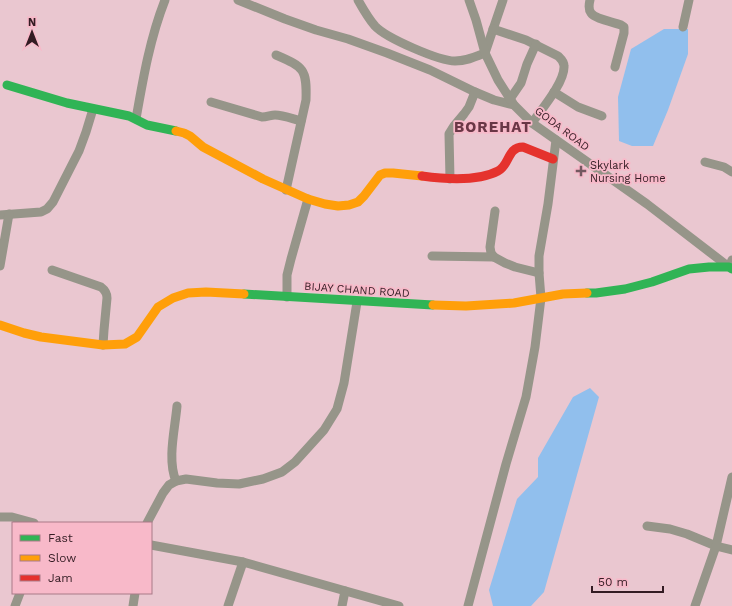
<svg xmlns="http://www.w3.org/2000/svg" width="732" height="606" viewBox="0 0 732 606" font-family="'Work Sans',sans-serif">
<rect width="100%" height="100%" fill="#eac7d0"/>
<!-- water -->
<g fill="#91bfed">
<path d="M664,29H688V54L668,110L653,146H632L619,141L618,97L631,49Z"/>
<path d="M590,388L599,397L544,592L531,606H493L489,590L517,499L538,477V458L573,397Z"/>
</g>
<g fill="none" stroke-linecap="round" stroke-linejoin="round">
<!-- street -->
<g stroke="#969589" stroke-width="9">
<path d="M238,0L285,19L316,30L348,39L387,53L430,70L475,92L494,100L514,105"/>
<path d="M358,0C363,9 368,18 375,26C386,38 439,61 455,61C466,61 475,57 485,53L503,0"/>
<path d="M469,0L476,20L485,53L498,80L514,105L532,123L647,204L729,267L732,260"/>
<path d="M590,0C589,4 588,9 591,13C595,19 614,22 621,25L624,27V33L615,67"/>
<path d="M683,27L689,0"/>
<path d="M493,29L526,40L558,56C561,59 564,61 564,66C565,82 541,110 532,123"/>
<path d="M276,55C304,67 307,69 306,100L286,190"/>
<path d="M554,92L578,107L602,116"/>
<path d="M510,99L521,83L527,64L536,44"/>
<path d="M211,102L262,117C267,117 271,115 275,115C283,115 293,119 301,121"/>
<path d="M136,119C143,79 150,38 165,0"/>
<path d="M705,162L724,167L732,172"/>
<path d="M450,179L449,134L454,126L464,114L469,107L475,92"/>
<path d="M495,211L490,247L491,253L494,257L505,263L515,267L539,273"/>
<path d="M0,215L41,212L47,209L53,202L79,151L86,132L93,109"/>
<path d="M432,256L494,257"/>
<path d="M0,266L9,214"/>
<path d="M52,270L101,287C105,290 107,293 107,298L104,330L103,345"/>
<path d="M287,297V275L291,259L308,199"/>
<path d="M176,481C167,460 175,429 177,406"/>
<path d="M0,517H12L34,523"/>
<path d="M147,523L163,493L169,485L176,481L186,479L217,483L239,484L263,479L282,472L295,462L324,430L337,409L344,383L357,302"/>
<path d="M647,526L670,529L687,534L716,546L732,550"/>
<path d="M151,545L243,562L399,606"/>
<path d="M15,606L20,593"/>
<path d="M133,606L135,593"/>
<path d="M228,606L243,562"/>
<path d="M342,606L345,591"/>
<path d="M468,606L506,464L526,397L535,347L541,298L539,273V256L548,204L556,140"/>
<path d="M695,606L716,546L732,477"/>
</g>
<!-- fast -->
<g stroke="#30b455" stroke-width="9">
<path d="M7,85L67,103L129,116L147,125L176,131"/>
<path d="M587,293H596L625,289L652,282L689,269L709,267H729L732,269"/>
<path d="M244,294L433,305"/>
</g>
<!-- slow -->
<g stroke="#ff9f0a" stroke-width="9">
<path d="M176,131L184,133L190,136L203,147L263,179L308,199L325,204L338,206L349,205L358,202L364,196L380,175L385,173H393L422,176"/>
<path d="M433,305L466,306L514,303L563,294L587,293"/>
<path d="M0,325L24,333L41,337L103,345L125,344L137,337L158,307L173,298L188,293L206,292L244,294"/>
</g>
<!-- jam -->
<path stroke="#e5322d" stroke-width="9" d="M422,176C444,179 477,182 498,171C510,165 507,147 523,147L553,159"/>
</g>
<!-- markers -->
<path fill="#735860" stroke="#f8b9c9" stroke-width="1.5" d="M579 165h4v4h4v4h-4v4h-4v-4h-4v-4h4z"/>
<g text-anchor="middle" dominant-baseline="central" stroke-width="3.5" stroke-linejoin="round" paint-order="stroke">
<!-- street labels -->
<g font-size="11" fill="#331c23" stroke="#f8b9c9">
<text transform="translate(562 129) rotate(37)">GODA ROAD</text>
<text transform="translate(357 290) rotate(4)">BIJAY CHAND ROAD</text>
</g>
<!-- poi labels -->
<g font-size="11" fill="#331c23" stroke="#f8b9c9" text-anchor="start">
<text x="590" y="165">Skylark<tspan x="590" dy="13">Nursing Home</tspan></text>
</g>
<!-- district labels -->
<g font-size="15" font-weight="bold" letter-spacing="1" fill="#6a3746" stroke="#f8b9c9">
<text x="493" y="127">BOREHAT</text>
</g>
</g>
<!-- legend -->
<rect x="12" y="522" width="140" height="72" fill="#f8b9c9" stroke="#a97a87"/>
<rect x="20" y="535" width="20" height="6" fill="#30b455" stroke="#a97a87"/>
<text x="48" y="542" font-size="12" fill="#331c23">Fast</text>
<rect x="20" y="555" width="20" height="6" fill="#ff9f0a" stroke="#a97a87"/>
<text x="48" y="562" font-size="12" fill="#331c23">Slow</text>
<rect x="20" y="575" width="20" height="6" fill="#e5322d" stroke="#a97a87"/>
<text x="48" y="582" font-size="12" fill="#331c23">Jam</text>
<!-- north arrow -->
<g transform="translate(32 32)" stroke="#f8b9c9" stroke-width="3" paint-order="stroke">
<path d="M0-3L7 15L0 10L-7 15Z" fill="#331c23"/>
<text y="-6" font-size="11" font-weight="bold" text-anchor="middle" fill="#331c23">N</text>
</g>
<!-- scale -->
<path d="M592 586v6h71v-6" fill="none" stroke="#331c23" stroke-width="2"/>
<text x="598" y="586" font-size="12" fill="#331c23" stroke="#f8b9c9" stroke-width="3" paint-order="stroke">50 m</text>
</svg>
